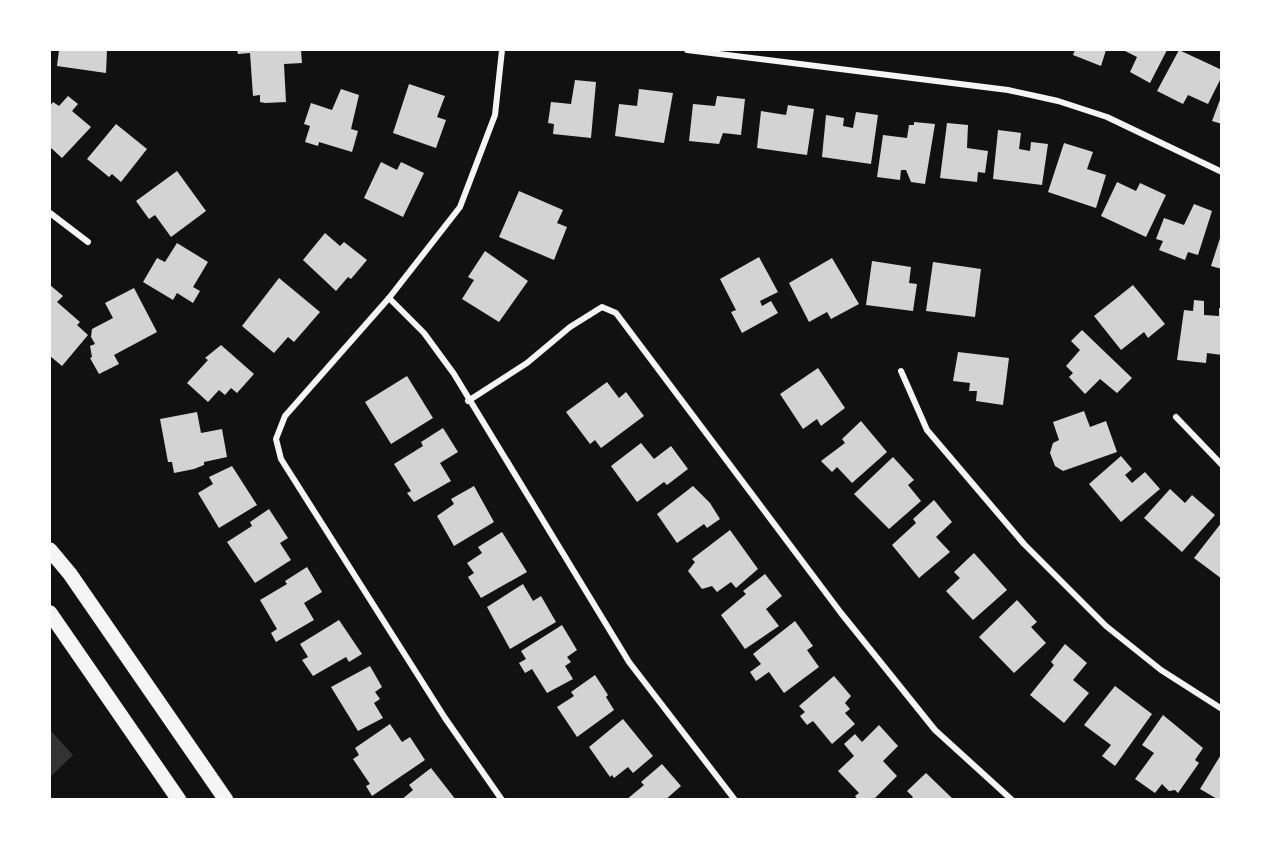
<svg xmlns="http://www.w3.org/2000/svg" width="1271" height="849" viewBox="0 0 1271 849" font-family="Helvetica,sans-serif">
<rect width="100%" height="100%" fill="#111"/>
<!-- water -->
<path fill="#333" d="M50,730L73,755L50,777Z"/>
<!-- building -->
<g fill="#d3d3d3">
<path d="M59,50H107L106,73L57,66Z"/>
<path d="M237,50H301L302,63L284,64L286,102L265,103L260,102V95L253,96L250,53L238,54Z"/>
<path d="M1075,50H1106L1101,66L1073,55Z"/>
<path d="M1123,50H1167L1150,83L1130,72L1137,57Z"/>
<path d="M1179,50L1222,70V76L1208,104L1188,95L1183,104L1157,91Z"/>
<path d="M575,80L596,82L591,138L553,134L554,124L548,123L551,102L571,104Z"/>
<path d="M409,84L445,96L437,117L446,120L436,148L393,133Z"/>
<path d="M341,89L359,95L351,129L358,131L352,152L319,142L318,146L305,142L310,126L304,124L311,103L332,110Z"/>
<path d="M639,89L673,93L664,143L615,136L619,104L637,106Z"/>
<path d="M68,96L78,104L72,111L91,127L62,158L50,147V106L53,102L59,106Z"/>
<path d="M717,96L745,99L741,135L723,133L719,144L689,141L693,104L715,106Z"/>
<path d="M1221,97H1222V124L1212,121Z"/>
<path d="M788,105L814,109L807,155L757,148L761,111L786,115Z"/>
<path d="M856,112L878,115L871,164L822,157L826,115L844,118L843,126L853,128Z"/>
<path d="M914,122L935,124L925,184L911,182L906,170H901L900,180L877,177L883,135L907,138L909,125H914Z"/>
<path d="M947,123L968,125L967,148L988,151L985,173L978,172L977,182L940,178Z"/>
<path d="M116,124L147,149L121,182L112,174L109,177L87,159Z"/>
<path d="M998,130L1021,133L1019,149L1030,151L1031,142L1048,144L1042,185L993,179Z"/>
<path d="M1064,143L1093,152L1087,169L1106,175L1096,208L1048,192Z"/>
<path d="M381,162L397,170L401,162L424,173L403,217L364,198Z"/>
<path d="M177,171L206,211L171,237L155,215L149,219L136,201Z"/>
<path d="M1117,182L1136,191L1140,183L1166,195L1146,237L1101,216Z"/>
<path d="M519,191L563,210L557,223L567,227L554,260L499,237Z"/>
<path d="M1194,204L1212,211L1198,255L1188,252L1185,260L1159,250L1163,241L1156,239L1164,218L1184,225Z"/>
<path d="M1222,232V269L1211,266Z"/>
<path d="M325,233L340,246L344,242L367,260L351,279L348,277L336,291L303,260Z"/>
<path d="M177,243L208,262L193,287L200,291L193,303L177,293L173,300L143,282L157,258L165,262Z"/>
<path d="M485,251L528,281L499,322L462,299L474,280L468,277Z"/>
<path d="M759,257L778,292L760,301L762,306L771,301L778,313L742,333L731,312L736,310L720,279Z"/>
<path d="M832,258L859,304L831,319L827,312L809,322L789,283Z"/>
<path d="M872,261L911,267L909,283L917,284L913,311L866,305Z"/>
<path d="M933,262L981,269L975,317L926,311Z"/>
<path d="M279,278L320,312L294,342L288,337L274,353L242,326Z"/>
<path d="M50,285L63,296L57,302L80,322L77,325L88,335L62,366L50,356Z"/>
<path d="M1133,285L1165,324L1148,338L1144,332L1121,350L1094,316Z"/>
<path d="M134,288L157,332L114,355L119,364L99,374L90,358L92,357L90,346L95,344L91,337L92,329L113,318L105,303Z"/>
<path d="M1194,300L1204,301V315L1219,316V308H1222V355L1207,353L1206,363L1177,360L1184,310L1193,311Z"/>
<path d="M1082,330L1132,378L1117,393L1100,379L1085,394L1069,377L1073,373L1066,366L1080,350L1071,341Z"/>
<path d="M221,345L254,374L237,393L231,388L225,395L219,390L208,402L187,383L208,360L205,358Z"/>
<path d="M958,352L1009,358L1003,405L976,401L977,391H969L970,383L953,381Z"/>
<path d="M818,368L845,408L821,426L817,419L803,429L780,394Z"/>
<path d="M407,376L433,418L391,444L365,402Z"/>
<path d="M607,382L619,398L626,392L644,416L601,448L595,440L590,444L566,412Z"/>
<path d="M1084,411L1090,427L1106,421L1117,452L1063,471L1055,466L1050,453L1053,443L1059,440L1053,422Z"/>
<path d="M197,412L201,433L222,429L227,457L204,462V465L194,469L174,473L172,462H168L160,419Z"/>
<path d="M861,421L887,452L852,483L837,467L832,472L821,461L845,443L842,439Z"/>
<path d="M443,428L458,452L440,463L451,481L414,502L407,493L411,491L394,464L423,446L421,442Z"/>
<path d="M641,443L654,459L671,446L688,469L667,485L664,482L637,502L611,466Z"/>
<path d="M1121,456L1132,469L1125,475L1132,483L1145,472L1160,489L1121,522L1089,484Z"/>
<path d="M893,457L914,480L908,485L921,501L889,529L854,494Z"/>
<path d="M232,466L257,505L219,528L198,493L213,484L209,477Z"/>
<path d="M474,486L494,522L454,546L437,516L454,504L451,499Z"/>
<path d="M693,486L710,503L720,519L707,528L704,524L677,543L657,514Z"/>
<path d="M1170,489L1185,503L1192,495L1215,515L1182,552L1144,518Z"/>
<path d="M934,500L952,522L936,537L950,552L919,578L892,545L916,523L913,519Z"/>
<path d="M269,509L288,538L280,543L291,560L255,583L227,542L252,526L250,522Z"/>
<path d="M1222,522V579L1194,558Z"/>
<path d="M730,530L758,569L736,588L731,582L717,592L712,586L702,589L688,571L695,562L692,559Z"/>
<path d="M502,532L527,572L481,598L468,577L474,573L467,563L482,553L478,547Z"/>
<path d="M974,553L1007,590L973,620L946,591L960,578L954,572Z"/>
<path d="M307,567L322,592L304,603L314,620L276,642L271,633L277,629L260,600L287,584L285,581Z"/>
<path d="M765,574L782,596L766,609L779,626L745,649L721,615L746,594L743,591Z"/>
<path d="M523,584L533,601L541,596L556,622L510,649L487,607Z"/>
<path d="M1017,600L1037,622L1031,627L1046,643L1014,673L979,637Z"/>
<path d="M339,620L362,654L349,662L346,657L313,676L302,660L308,657L300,644Z"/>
<path d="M795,621L813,646L807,650L819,667L784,693L769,672L756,681L750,672L761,664L753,654Z"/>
<path d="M562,625L577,650L567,657L571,662L565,666L573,679L547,693L532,669L525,673L519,663L526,659L521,651Z"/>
<path d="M1065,644L1087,663L1073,680L1089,693L1064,723L1030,695L1054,665L1051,662Z"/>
<path d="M370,666L382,687L375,692L380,699L374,703L383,718L358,731L331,687Z"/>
<path d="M595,675L608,695L606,697L614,710L577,737L557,707L574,696L571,692Z"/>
<path d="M834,676L851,696L845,703L850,709L845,713L855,724L832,744L813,721L807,725L800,716L805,712L799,706Z"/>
<path d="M1115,686L1152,714L1115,766L1102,756L1111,745L1084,725Z"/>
<path d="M1163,715L1203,748L1195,760L1199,763L1178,793L1175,790L1169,791L1162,784L1155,793L1135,779L1154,753L1142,745Z"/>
<path d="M623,719L653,756L633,773L628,767L614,778L612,775L610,777L589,747Z"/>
<path d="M390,724L402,742L410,737L425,760L372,796L366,786L370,784L353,759L359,755L355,748Z"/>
<path d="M879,725L898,746L883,761L897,776L873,800H858L855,796L859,793L838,771L854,756L844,744L855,734L862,742Z"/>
<path d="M1222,753V800H1219L1200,789Z"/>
<path d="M662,764L681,786L665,800H626L644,785L641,782Z"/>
<path d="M431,768L456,800H401L413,790L409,785Z"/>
<path d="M926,773L954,800H910L913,797L907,791Z"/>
</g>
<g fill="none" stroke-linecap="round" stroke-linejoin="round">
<!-- minor -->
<g stroke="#f5f5f5" stroke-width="6">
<path d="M687,50L1008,90L1058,101L1107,117L1222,172"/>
<path d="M50,213L88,242"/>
<path d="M389,298L424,333L454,374L629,662L735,800"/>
<path d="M901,371L927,430L1024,544L1106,626L1161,670L1222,709"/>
<path d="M468,401L527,363L570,327L602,307L616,313L841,613L935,730L1012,800"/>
<path d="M1176,417L1222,465"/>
<path d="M502,800L445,718L281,459L276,439L285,416L389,298L460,207L495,115L502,50"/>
</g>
<!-- primary -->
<g stroke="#f5f5f5" stroke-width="15">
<path d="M50,550L70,574L226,800"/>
<path d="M50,613L179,800"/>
</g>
</g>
<!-- border -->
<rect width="1271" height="849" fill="none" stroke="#ffffff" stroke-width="102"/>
</svg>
